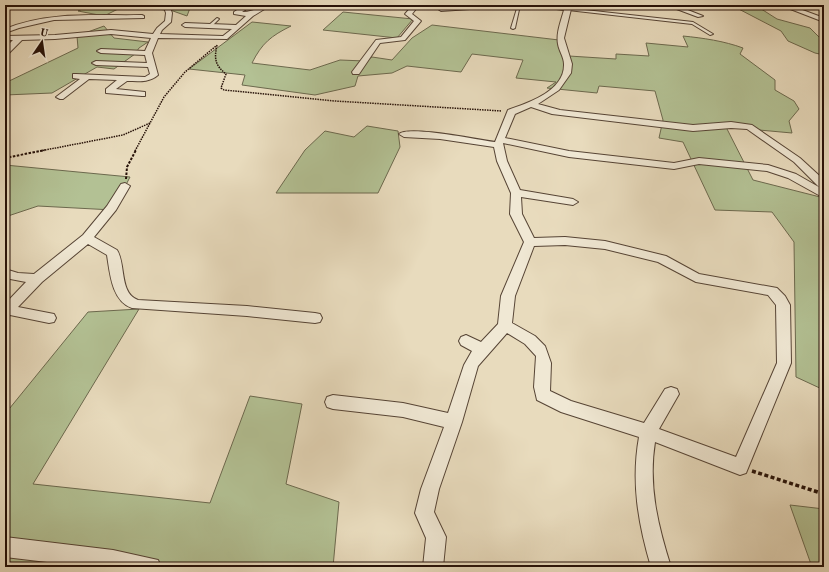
<svg xmlns="http://www.w3.org/2000/svg" width="829" height="572" viewBox="0 0 829 572" font-family="Vollkorn,serif">
<rect width="100%" height="100%" fill="#e8dbbd"/>
<filter id="stains"><feTurbulence type="fractalNoise" baseFrequency=".005" numOctaves="4"/><feColorMatrix values="0 0 0 0 .2 0 0 0 0 .09 0 0 0 0 .02 0 0 0 .5 -.17"/></filter>
<radialGradient id="worn" r=".72"><stop offset=".6" stop-color="#630" stop-opacity="0"/><stop offset="1" stop-color="#630" stop-opacity=".3"/></radialGradient>
<!-- green -->
<g fill="#b3c194" stroke="#6c694e">
<path d="M91,5H186L190,8L187,16L173,11L126,5L104,16L78,11Z"/>
<path d="M731,5H755L777,19L810,28L824,42V55L815,53L788,41L781,31Z"/>
<path d="M343,12L413,19L397,38L323,30Z"/>
<path d="M252,22L291,26C271,36 262,43 252,63L310,70L340,60L365,61L372,57L392,60L412,38L432,25L559,40L569,56L616,59V54L649,56L646,43L688,47L683,36C703,38 724,41 743,48L740,54L775,80V90L794,101L799,109L789,121L792,133L726,127L753,180L824,198V390L796,377L794,242L772,212L715,210L683,142L659,138L663,120L655,91L599,86L597,93L547,88L556,82L516,78L523,60L472,54L461,72L407,66L392,73L358,76L355,86L315,95L242,85L245,75L189,69Z"/>
<path d="M104,26L114,38L148,42L139,48L135,54L114,69L97,67L52,93L5,95V83L78,48L77,36Z"/>
<path d="M367,126L398,131L400,147L378,193H276L305,150L325,131L354,137Z"/>
<path d="M5,165L130,177L113,210L38,206L5,217Z"/>
<path d="M139,309L33,484L210,503L250,396L302,404L286,484L339,502L333,567H5V414L88,312Z"/>
<path d="M790,505L824,509V567H812Z"/>
</g>
<g fill="none" stroke-linecap="round" stroke-linejoin="round">
<defs>
<g id="lane">
<path d="M518,5H520L515,28L513,29L511,28Z"/>
<path d="M567,8L693,22L713,34L710,35L692,24L568,10Z"/>
<path d="M217,18L219,19L211,27H209V25Z"/>
</g>
<g id="street">
<path d="M163,5H169L172,13L171,22L162,30L160,34L223,36L232,29L185,27L182,25L185,23L236,25L246,16L234,14V12L240,8L223,5L248,6V8L242,12C253,13 260,5 271,5L253,16L227,39L158,38L152,53L158,75C149,83 138,81 127,81L116,89L145,92V96H142L106,93V89L117,80L89,79L63,99H60L56,97L80,79L73,78V74H76L145,77L150,74L148,67L96,65L92,63L96,61L147,63L145,55L101,53L97,51L101,49L145,51L151,38L111,34L55,39L22,40L5,57V48L13,40H5V36L55,35L111,30L153,34L157,28L165,21L166,13Z"/>
<path d="M349,5H356L353,7Z"/>
<path d="M413,5H419L412,14L421,21L405,40L380,43L359,74H353L352,72L376,40L401,37L414,21L405,14Z"/>
<path d="M472,5H501L498,7L441,11L438,9L441,7Z"/>
<path d="M526,5L565,7L566,5H572L564,38L572,64L571,73L559,90L538,104L560,110L693,125L731,122L752,125L800,158L824,180V189L820,188L794,162L747,129L731,128L693,131L552,114L531,107L515,114L505,138L569,151L674,163L699,158L768,165L796,174L824,190V198L788,178L767,171L699,164L674,169L569,157L503,143L507,161L520,190L573,199L578,202L573,205L521,197L522,214L534,238L565,237L605,241L666,256L699,274L777,288L785,296L790,305L791,363L746,473L740,475L655,442C648,486 658,526 671,567H651C638,523 631,482 639,437L561,412L537,400L534,387L536,356L525,344L507,333L478,366L462,422L439,489L434,512L446,537L443,567H423L426,538L415,513L421,489L444,427L403,417L333,409L327,407L325,402L327,397L333,395L403,403L448,413L464,365L472,351L461,345L459,341L461,337L466,335L481,342L498,324L501,296L524,242L510,214L511,193L497,161L494,147L440,139L404,137L399,134C408,125 479,140 495,142L508,110C528,103 565,91 564,64C564,57 559,51 558,44C556,33 561,21 564,10ZM565,245L605,249L658,262L696,282L768,295L776,305L777,363L736,457L659,429L679,394L677,389L671,387L665,389L644,423L571,401L550,391L551,363L545,346L535,336L512,323L515,296L534,246Z"/>
<path d="M666,5H675L703,16L698,17Z"/>
<path d="M780,5H789L824,18V22Z"/>
<path d="M142,15L144,16V18L54,20L19,28L5,33V29C48,11 97,16 142,15Z"/>
<path d="M125,183L130,186L116,210L94,237L117,250C126,264 119,293 138,300L247,306L315,313L320,314L322,318L320,322L315,323L247,316L132,308C112,301 110,274 107,255L88,244L42,282L18,307L54,314L56,318L54,322L49,323L10,315L5,317V304L26,282L5,278V269L18,273L34,274L83,235L107,206L121,184Z"/>
<path d="M5,537L113,550L158,560L161,567H89L5,557Z"/>
</g>
</defs>
<!-- lane casing -->
<use href="#lane" stroke="#564435" stroke-width="2"/>
<!-- street casing -->
<use href="#street" stroke="#564435" stroke-width="2"/>
<!-- path-far2 -->
<g stroke="#261108" stroke-width="1.5" stroke-dasharray="1.5 1" stroke-linecap="butt">
<path d="M217,45C214,59 215,65 226,74L221,88L224,90L335,101L502,111"/>
<path d="M40,151L123,135L150,123"/>
<path d="M135,151L164,97L185,72L216,46"/>
</g>
<!-- path-far1 -->
<g stroke="#261108" stroke-width="2" stroke-dasharray="2.5 1.5" stroke-linecap="butt">
<path d="M5,158L45,150"/>
<path d="M126,179L127,167L136,150"/>
</g>
<!-- path -->
<path stroke="#261108" stroke-width="3.5" stroke-dasharray="4 2.5" stroke-linecap="butt" d="M752,471L824,494"/>
<!-- lane -->
<use href="#lane" fill="#f0e8d4" fill-rule="evenodd"/>
<!-- street -->
<use href="#street" fill="#f0e8d4" fill-rule="evenodd"/>
</g>
<!-- margin -->
<rect width="829" height="572" fill="none" stroke="#e8dbbd" stroke-width="20"/>
<rect x="6" y="6" width="817" height="560" fill="none" stroke="#261108" stroke-width="2"/>
<rect x="10" y="10" width="809" height="552" fill="none" stroke="#261108"/>
<!-- north arrow -->
<g transform="translate(42 42) rotate(13)" stroke="#f0e8d4" stroke-width="3" paint-order="stroke">
<path d="M0-3L7 15L0 10L-7 15Z" fill="#261108"/>
<text y="-6" font-size="11" font-weight="bold" text-anchor="middle" fill="#261108">U</text>
</g>
<rect width="100%" height="100%" filter="url(#stains)"/>
<rect width="100%" height="100%" fill="url(#worn)"/>
</svg>
